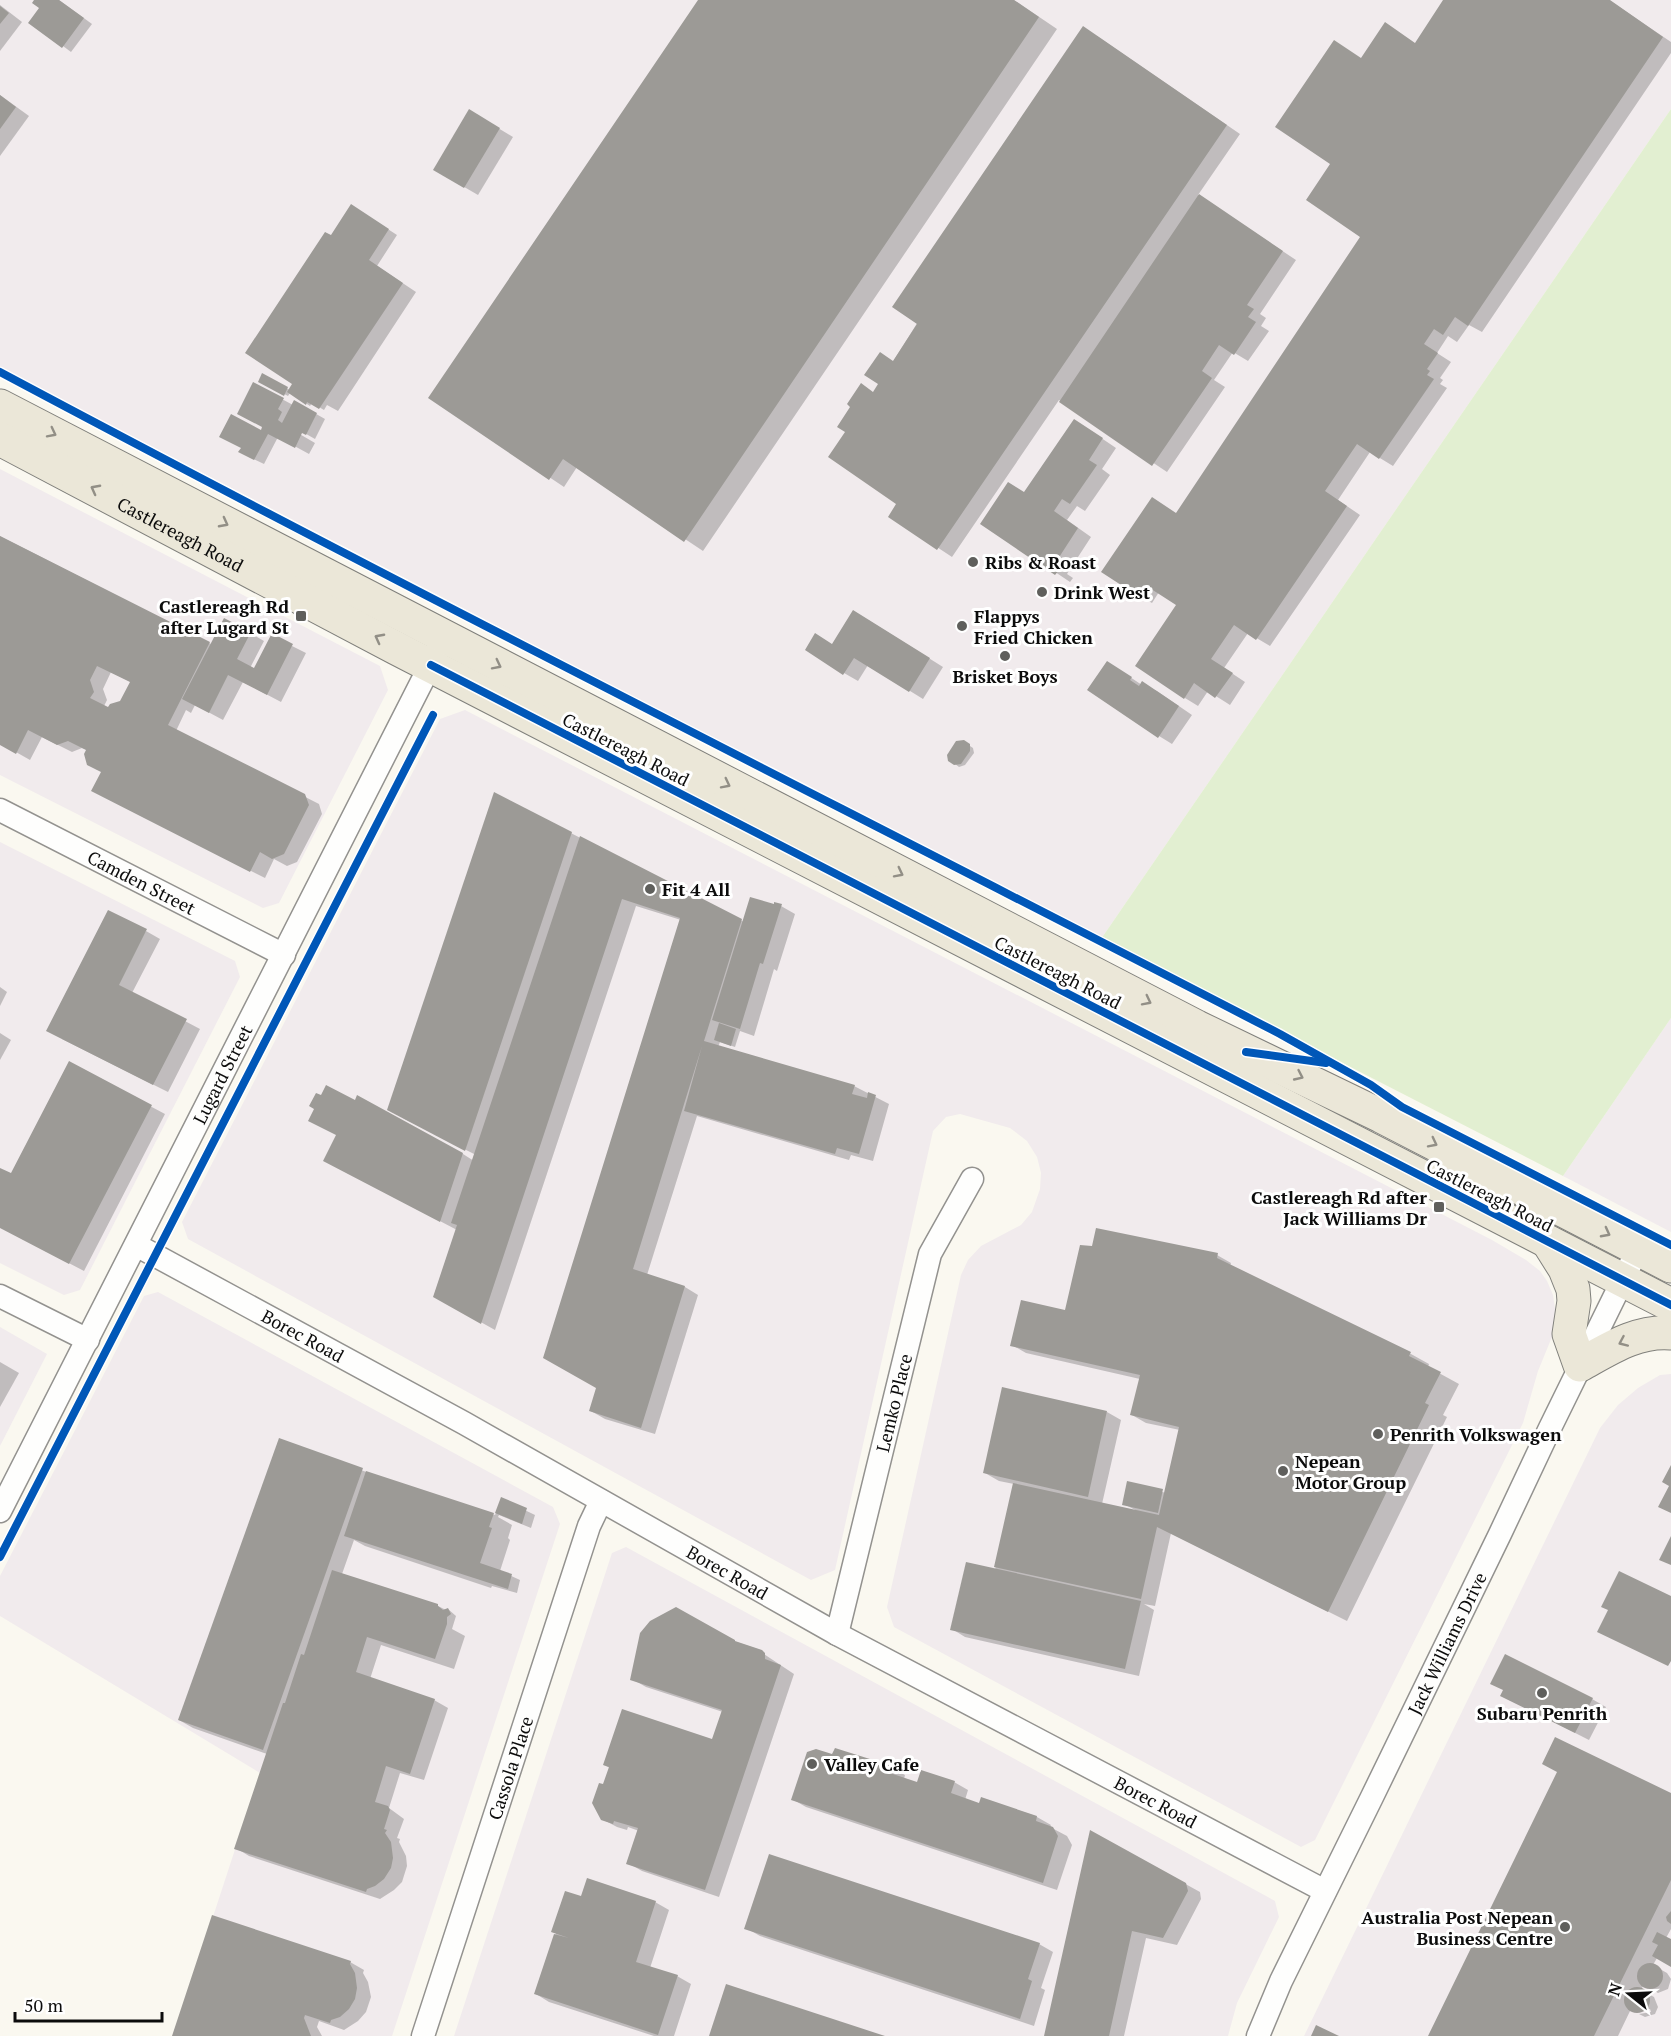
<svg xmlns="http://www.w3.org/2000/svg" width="1671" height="2036" viewBox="0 0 1671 2036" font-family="'PT Serif',serif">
<rect width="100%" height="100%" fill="#faf8f0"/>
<!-- industrial -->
<g fill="#f1ebed">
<path d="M0,0H1671V109L1101,939L0,368Z"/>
<path d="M0,469L380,666L388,690L279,903L263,908L0,775Z"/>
<path d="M465,710L1492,1240L1526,1260L1540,1271L1547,1281L1553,1295L1555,1309L1554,1332L1538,1371L1523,1423L1315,1840L1301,1847L894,1627L887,1607L961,1275L968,1260L981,1246L1021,1225L1032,1212L1040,1189L1041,1173L1037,1157L1027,1141L1010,1128L960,1114L946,1117L933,1131L835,1570L811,1580L188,1239L182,1222L440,719Z"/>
<path d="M0,842L235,961L240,977L80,1290L64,1295L0,1263Z"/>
<path d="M1671,1018V1232L1563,1176Z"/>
<path d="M158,1292L553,1507L560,1524L392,2036H174L260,1773L0,1616V1576L144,1296Z"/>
<path d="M0,1327L47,1354L0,1446Z"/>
<path d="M1671,1374V2036H1304L1600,1428L1618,1405L1638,1388L1660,1375Z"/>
<path d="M626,1547L1275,1901L1279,1917L1237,2003L1228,2036H454L612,1553Z"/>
</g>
<!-- green -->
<path fill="#e2efd1" d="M1671,109V1018L1563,1176L1101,939Z"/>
<!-- shadow -->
<g fill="#0003" fill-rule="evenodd">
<path d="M36,0H59L92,24L71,52L63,46Z"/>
<path d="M700,0H1014L1057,29L703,551L577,467L564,487L430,397Z"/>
<path d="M1445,0H1609L1671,42V53L1482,332L1469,325L1457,342L1448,336L1437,353L1451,362L1440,378L1443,380L1440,384L1447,388L1393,466L1370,452L1338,500L1360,515L1270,646L1248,633L1224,668L1245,682L1230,705L1208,691L1198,706L1185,698L1178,605L1159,592L1152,603L1138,595L1177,514L1362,237L1332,164L1362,59L1416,44Z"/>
<path d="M0,5L22,22L0,51Z"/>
<path d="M1097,36L1240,134L1198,195L1296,260L1260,314L1266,318L1261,326L1269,331L1248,361L1233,352L1214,380L1225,387L1167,472L1059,400L952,557L890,516L898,504L874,392Z"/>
<path d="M0,95L29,116L0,156Z"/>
<path d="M470,111L513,137L478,195L435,170Z"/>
<path d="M360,211L397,235L377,266L416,292L338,411L327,405L324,410L312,403L310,406L290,393L288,396L260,381L263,375L290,390L292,386L331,237Z"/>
<path d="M254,384L293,405L295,402L325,419L315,439L292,426L291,429L315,443L309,454L278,437L264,464L249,457L264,427Z"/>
<path d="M1088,429L1116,448L1102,469L1110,475L1085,511L1077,506L1067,520L1091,537L1067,574L1073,578L1070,582L982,523L1025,493Z"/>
<path d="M0,536L211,644L250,633L264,641L250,668L254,670L292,646L306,653L281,702L243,682L223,720L195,705L191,713L186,710L176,731L319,804L322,814L297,862L287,866L274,859L265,878L107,798L102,772L88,750L82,748L72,752L42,737L30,760L0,743ZM111,672L131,682L121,703L109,709L104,706L107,700L103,689Z"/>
<path d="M868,620L943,667L923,699L868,665L858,681L844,673L833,646Z"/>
<path d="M1121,671L1142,685L1157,691L1192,715L1172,744L1159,736Z"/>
<path d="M964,742L973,748L974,753L965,765L959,767L950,760Z"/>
<path d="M495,794L744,922L775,906H781L795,914L777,971L774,969L754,1036L740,1031L735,1047L720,1042L718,1047L854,1086L889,1104L873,1161L851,1155L849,1160L697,1116L647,1275L685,1287L698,1295L655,1434L605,1419L591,1411L598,1387L681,920L636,906L495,1330L434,1296L457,1230L339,1168L463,1154L474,1161L476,1155L403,1118Z"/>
<path d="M146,931L160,939L132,993L200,1029L168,1092L62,1039Z"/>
<path d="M0,987L7,992L0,1006Z"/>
<path d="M0,1033L11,1040L0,1060Z"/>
<path d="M69,1063L165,1114L84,1271L0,1227V1169L11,1175Z"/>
<path d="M1217,1255L1231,1263L1230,1266L1411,1354L1429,1364L1428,1367L1459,1384L1443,1415L1447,1417L1347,1621L1171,1533L1155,1606L1144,1604L1154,1610L1139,1676L965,1637L952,1629L995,1570L1014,1484L999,1481L985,1473L1107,1412L1121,1420L1102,1504L1137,1511L1124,1504L1129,1483L1166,1493L1180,1430L1146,1423L1132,1415L1140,1379L1026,1353L1012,1345L1066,1311Z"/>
<path d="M0,1362L19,1373L0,1407Z"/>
<path d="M280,1440L369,1473L495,1515L502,1499L535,1515L531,1528L499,1515L498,1517L512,1525L508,1538L510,1540L500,1571L520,1580L517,1593L492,1586L491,1588L365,1546L354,1540L342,1574L438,1606L446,1610L448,1609L456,1616L452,1629L465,1636L454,1669L381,1645L370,1679L434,1700L448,1708L424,1780L400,1773L389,1808L404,1819L397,1838L400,1839L399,1842L406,1856L407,1866L402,1882L394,1890L380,1899L249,1856L236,1848L267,1754L193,1728L179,1720Z"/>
<path d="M742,1645L761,1652L794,1674L719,1897L642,1871L628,1863L639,1831L628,1827L627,1830L617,1827L602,1819L604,1786L610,1768L604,1765L713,1741L723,1712L646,1687L632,1679Z"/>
<path d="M1504,1691L1592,1699L1606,1707L1589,1740L1516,1703Z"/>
<path d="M833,1756L891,1767L905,1775L904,1779L918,1784L954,1782L968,1790L965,1800L1037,1817L1051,1825L1050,1827L1067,1836L1072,1845L1057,1890L806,1807L792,1799Z"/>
<path d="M1671,1795V1929L1666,1938L1671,1941V1965L1657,1958L1653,1965L1667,1973L1671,1979L1668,1989L1658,1993L1644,1984L1641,1990L1654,1997L1658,2007L1655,2014L1645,2017L1639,2014L1651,2012L1650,2009L1635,2012L1631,2009L1618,2036H1430Z"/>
<path d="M1091,1832L1200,1892L1201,1899L1177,1945L1146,1938L1124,2036H1046Z"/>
<path d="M582,1898L655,1902L669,1910L650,1968L677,1976L691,1984L674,2036H654L549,2002L536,1994L556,1933Z"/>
<path d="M746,1928L1039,1944L1053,1952L1041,1988L1045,1990L1034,2026L760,1936Z"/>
<path d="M350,1962L364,1970L363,1973L368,1982L371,1997L366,2012L358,2021L344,2030L319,2021L317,2027L322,2036H174Z"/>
</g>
<!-- building -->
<g fill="#9c9a96" fill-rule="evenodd">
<path d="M34,0H59L84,18L62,48L28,23L39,8L32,3Z"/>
<path d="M698,0H1014L1039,17L684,542L563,459L549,480L428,398Z"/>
<path d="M1443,0H1610L1663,37L1468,326L1455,317L1443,335L1434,329L1424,344L1438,353L1427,369L1430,371L1427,375L1434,379L1379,459L1357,444L1325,491L1347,506L1256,640L1234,625L1211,659L1233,673L1215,698L1194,683L1184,699L1135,666L1176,605L1145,585L1138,596L1101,572L1152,497L1176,513L1360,237L1306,200L1330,164L1275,127L1334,40L1361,58L1385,22L1415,43Z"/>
<path d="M0,6L9,13L0,24Z"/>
<path d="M1083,26L1227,125L937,550L888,517L896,504L828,457L845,432L837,427L850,407L847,404L861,383L873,392L878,384L864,375L880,352L893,361L917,324L892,307Z"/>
<path d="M0,95L16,107L0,129Z"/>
<path d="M469,109L500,128L464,188L433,170Z"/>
<path d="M1199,194L1283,251L1247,305L1254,309L1248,317L1256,322L1234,355L1219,345L1202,371L1212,378L1152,466L1059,402Z"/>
<path d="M351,204L389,229L369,260L403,283L319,409L307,402L306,405L287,392L292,384L245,353L325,232L331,235Z"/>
<path d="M262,373L288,387L284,396L258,382Z"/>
<path d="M253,382L284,398L278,409L282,412L278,420L282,423L294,400L317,413L306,435L302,433L295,448L268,434L254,460L238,452L241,448L219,437L231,414L261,430L262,427L237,414Z"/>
<path d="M1074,419L1103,438L1089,460L1097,465L1070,504L1062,499L1054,511L1078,528L1054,565L1060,569L1055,575L980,524L1008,482L1024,492Z"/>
<path d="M0,536L210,642L168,725L305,794L309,805L284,854L272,859L260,852L250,872L91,791L101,772L87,765L84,754L86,750L68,741L57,745L28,730L16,754L0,745ZM97,666L130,682L120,701L110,704L108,707L90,698L94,692L90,680Z"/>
<path d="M853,610L930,658L909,692L854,658L843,675L805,650L815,633L832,644Z"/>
<path d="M224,618L251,632L237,659L254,668L272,633L293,644L267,695L228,675L209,713L182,699Z"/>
<path d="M1107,661L1132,677L1130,680L1139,686L1142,681L1179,706L1158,738L1087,690Z"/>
<path d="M964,740L970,744V751L961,764L954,765L948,761L947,755L956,741Z"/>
<path d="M494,792L572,832L465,1151L387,1110Z"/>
<path d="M580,836L742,919L704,1041L855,1085L852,1094L867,1098L868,1092L876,1095L859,1154L837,1148L835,1154L684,1111L702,1046L633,1269L685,1286L641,1428L589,1411L596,1388L543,1358L680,918L622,899L481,1324L433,1297L457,1225L451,1223Z"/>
<path d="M750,897L774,904V902L782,904L763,964L760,963L740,1029L712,1020Z"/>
<path d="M108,910L147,929L119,985L187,1019L153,1085L46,1031Z"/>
<path d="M719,1023L736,1029L731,1046L714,1040Z"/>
<path d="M69,1061L152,1105L69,1264L0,1228V1168L11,1173Z"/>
<path d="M326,1085L355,1100L357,1095L463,1153L440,1222L323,1161L336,1135L308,1121L314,1109L309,1106L316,1093L321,1095Z"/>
<path d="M1096,1228L1218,1253L1217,1258L1411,1352L1409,1356L1441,1372L1425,1403L1429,1405L1328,1612L1157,1527L1141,1599L994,1567L1013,1483L1159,1515L1179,1427L1130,1415L1140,1375L1010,1346L1021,1300L1065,1310L1080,1245L1092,1246Z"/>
<path d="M1002,1387L1107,1411L1088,1497L983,1473Z"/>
<path d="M279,1438L363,1468L263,1750L178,1720Z"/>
<path d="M1671,1465V1513L1658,1507L1669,1486L1662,1482Z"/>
<path d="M366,1471L494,1513L489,1527L492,1528L480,1563L512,1574L508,1589L344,1536Z"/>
<path d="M1127,1481L1163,1489L1158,1513L1122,1505Z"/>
<path d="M501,1497L527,1508L522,1524L495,1513Z"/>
<path d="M1671,1536V1565L1659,1560Z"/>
<path d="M966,1562L1141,1601L1125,1669L950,1630Z"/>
<path d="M332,1570L438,1604V1606L443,1610L448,1608L451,1614L447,1617V1624L435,1659L367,1637L356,1672L435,1699L410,1774L386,1766L375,1802L388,1806L390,1810L384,1829L387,1830L385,1833L391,1842L393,1858L391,1868L384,1879L375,1886L367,1889L366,1892L234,1849L283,1703H285L301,1654L304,1655Z"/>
<path d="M1619,1571L1671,1596V1661L1668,1666L1597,1632L1608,1610L1601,1607Z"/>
<path d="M676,1607L735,1640V1641L762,1650L765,1653V1659L781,1665L705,1890L626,1864L638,1828L614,1821L613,1824L601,1820L592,1803L599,1783L603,1784L609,1767L603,1765L622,1709L712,1739L722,1710L630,1680L640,1633L650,1621Z"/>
<path d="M1505,1654L1593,1698L1575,1733L1500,1696L1503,1690L1490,1684Z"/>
<path d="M1555,1737L1671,1793V1880L1594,2036H1428L1557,1772L1542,1764Z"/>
<path d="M835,1748L892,1766L890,1773L917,1782L921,1770L955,1781L951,1793L979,1803L981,1797L1037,1816L1036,1821L1053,1827L1058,1836L1043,1883L791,1800L807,1752L816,1749L832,1754Z"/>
<path d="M1090,1830L1186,1883L1188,1891L1163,1938L1132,1931L1109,2036H1044Z"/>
<path d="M769,1854L1040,1943L1028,1979L1032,1981L1020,2019L744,1929Z"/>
<path d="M587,1878L656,1901L636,1962L678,1975L658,2035L534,1994L554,1934L569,1938L551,1932L565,1891L581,1896Z"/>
<path d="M1671,1911V1924L1667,1921L1666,1917Z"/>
<path d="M212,1915L351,1961L350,1964L355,1973L357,1988L355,1999L349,2009L340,2017L331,2020L330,2023L305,2015L304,2018L311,2036H172Z"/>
<path d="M1657,1932L1671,1939V1967L1652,1956L1658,1945L1652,1942Z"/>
<circle cx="1650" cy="1976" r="13"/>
<path d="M726,1984L885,2036H709Z"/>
<circle cx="1637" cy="2000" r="13"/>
<path d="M1316,2025L1339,2036H1311Z"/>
</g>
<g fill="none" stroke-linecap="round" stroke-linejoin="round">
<defs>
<g id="minor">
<path id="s1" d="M0,810L284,955"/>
<path id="s2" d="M136,1245L464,1423L837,1634L1325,1891"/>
<path d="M0,1296L88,1340"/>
<path id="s3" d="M0,1511L437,652"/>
<path id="s4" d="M837,1634L930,1254L972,1179"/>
<path id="s5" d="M423,2036L589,1526L601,1501"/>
<path id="s6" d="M1258,2036L1281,1981L1371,1799L1500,1534L1550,1428L1638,1249"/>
</g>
<g id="primary">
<path d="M0,406L1197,1027L1381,1116L1671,1266"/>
<path id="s7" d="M0,439L396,648L1671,1305"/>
<path d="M1548,1242L1565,1269L1573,1289L1574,1301L1569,1334L1580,1365C1609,1349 1637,1330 1671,1333"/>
</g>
</defs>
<!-- minor casing -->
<use href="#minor" stroke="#93928f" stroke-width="25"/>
<!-- primary casing -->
<use href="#primary" stroke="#80807c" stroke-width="35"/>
<!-- minor -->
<use href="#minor" stroke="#fefefd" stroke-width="22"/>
<!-- primary -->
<use href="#primary" stroke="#ebe7d8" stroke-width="33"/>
<defs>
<g id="cycleway">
<path d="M0,372C424,598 853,813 1280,1034L1371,1085L1402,1107L1671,1245"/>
<path d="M431,665L1671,1305"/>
<path d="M1246,1052L1326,1063"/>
<path d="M0,1557L433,715"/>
</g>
</defs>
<!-- cycleway casing -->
<use href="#cycleway" stroke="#fff" stroke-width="11"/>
<!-- cycleway -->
<use href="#cycleway" stroke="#0057b8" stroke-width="8"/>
</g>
<!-- one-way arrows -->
<defs><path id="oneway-chevron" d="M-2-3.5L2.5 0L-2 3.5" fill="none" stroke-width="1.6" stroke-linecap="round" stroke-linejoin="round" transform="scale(1.5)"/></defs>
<g stroke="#928f86">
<use href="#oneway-chevron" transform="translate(52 433) rotate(27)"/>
<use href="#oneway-chevron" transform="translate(95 489) rotate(-152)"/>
<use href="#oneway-chevron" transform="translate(224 523) rotate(28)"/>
<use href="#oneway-chevron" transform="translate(379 638) rotate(-152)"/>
<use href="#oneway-chevron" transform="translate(497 665) rotate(27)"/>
<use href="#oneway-chevron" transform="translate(726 784) rotate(27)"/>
<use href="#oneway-chevron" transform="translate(899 873) rotate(27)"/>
<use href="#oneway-chevron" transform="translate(1147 1001) rotate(27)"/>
<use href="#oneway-chevron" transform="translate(1299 1076) rotate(25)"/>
<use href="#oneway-chevron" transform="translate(1433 1143) rotate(27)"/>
<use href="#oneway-chevron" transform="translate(1606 1233) rotate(28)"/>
<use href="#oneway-chevron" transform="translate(1623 1342) rotate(156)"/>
</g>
<!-- markers -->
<g fill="#5f5f5c" stroke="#fff" stroke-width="2">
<circle cx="973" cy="562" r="6"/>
<circle cx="1042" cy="592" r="6"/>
<rect x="295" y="610" width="12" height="12" rx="3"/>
<circle cx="962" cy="626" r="6"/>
<circle cx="1005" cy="656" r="6"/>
<circle cx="650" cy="889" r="6"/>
<rect x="1433" y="1201" width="12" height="12" rx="3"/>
<circle cx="1378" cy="1434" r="6"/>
<circle cx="1283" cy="1471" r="6"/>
<circle cx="1542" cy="1693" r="6"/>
<circle cx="812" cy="1764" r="6"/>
<circle cx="1565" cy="1927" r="6"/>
</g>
<g text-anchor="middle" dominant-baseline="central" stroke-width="6" stroke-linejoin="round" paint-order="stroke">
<!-- street labels -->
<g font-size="18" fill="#0c0c0c" stroke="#fff">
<text stroke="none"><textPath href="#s7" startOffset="204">Castlereagh Road</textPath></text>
<text transform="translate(626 749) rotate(27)">Castlereagh Road</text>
<text stroke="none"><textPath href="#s1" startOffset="159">Camden Street</textPath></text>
<text transform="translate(1058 972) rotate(27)">Castlereagh Road</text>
<text stroke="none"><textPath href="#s3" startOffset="490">Lugard Street</textPath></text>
<text transform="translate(1490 1195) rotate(27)">Castlereagh Road</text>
<text stroke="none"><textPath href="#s2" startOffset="190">Borec Road</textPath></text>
<text stroke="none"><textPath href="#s4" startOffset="238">Lemko Place</textPath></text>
<text stroke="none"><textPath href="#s2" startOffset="676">Borec Road</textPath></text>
<text stroke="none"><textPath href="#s6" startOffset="436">Jack Williams Drive</textPath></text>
<text stroke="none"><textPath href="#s5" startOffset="282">Cassola Place</textPath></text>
<text stroke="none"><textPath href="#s2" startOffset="1162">Borec Road</textPath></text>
</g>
<!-- poi labels -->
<g font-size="18" font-weight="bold" fill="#0c0c0c" stroke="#fff" text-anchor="start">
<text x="985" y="562">Ribs &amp; Roast</text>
<text x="1054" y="592">Drink West</text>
<text x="289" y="606" text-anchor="end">Castlereagh Rd<tspan x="289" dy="21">after Lugard St</tspan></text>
<text x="974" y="616">Flappys<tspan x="974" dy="21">Fried Chicken</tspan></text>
<text x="1005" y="676" text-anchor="middle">Brisket Boys</text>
<text x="662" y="889">Fit 4 All</text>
<text x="1427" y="1197" text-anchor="end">Castlereagh Rd after<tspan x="1427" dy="21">Jack Williams Dr</tspan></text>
<text x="1390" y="1434">Penrith Volkswagen</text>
<text x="1295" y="1461">Nepean<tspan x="1295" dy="21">Motor Group</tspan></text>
<text x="1542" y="1713" text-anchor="middle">Subaru Penrith</text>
<text x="824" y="1764">Valley Cafe</text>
<text x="1553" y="1917" text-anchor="end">Australia Post Nepean<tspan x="1553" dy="21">Business Centre</tspan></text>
</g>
</g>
<!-- north arrow -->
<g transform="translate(1629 1994) rotate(288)" stroke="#ffffff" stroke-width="4.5" paint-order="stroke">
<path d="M0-4.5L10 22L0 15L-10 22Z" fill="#0c0c0c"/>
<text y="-9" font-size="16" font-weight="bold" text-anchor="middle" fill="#0c0c0c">N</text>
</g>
<!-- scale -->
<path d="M15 2012v9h147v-9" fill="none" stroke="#0c0c0c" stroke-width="3"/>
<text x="24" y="2012" font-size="18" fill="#0c0c0c" stroke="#ffffff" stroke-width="4.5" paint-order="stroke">50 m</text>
</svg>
